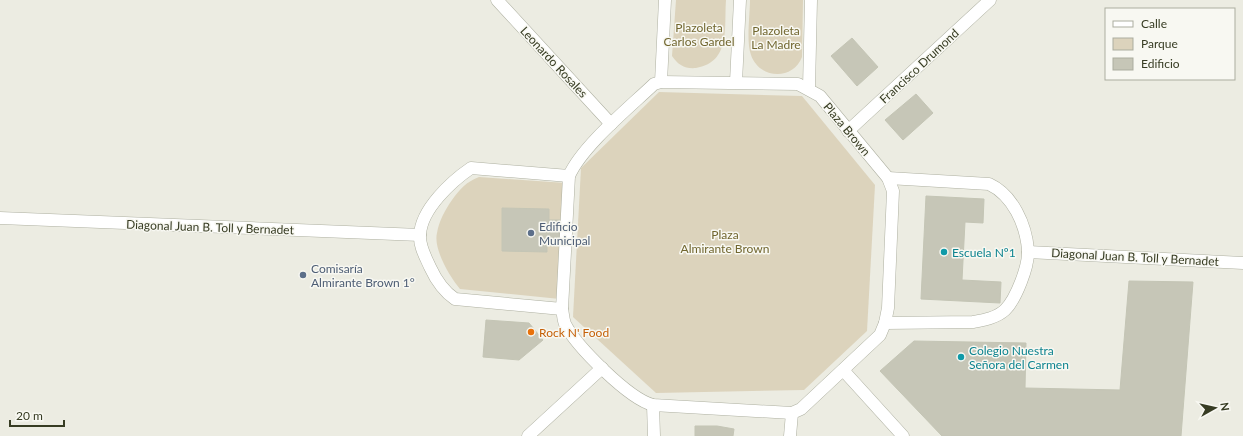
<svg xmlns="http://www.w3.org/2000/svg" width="1243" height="436" viewBox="0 0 1243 436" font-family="Lato,sans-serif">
<rect width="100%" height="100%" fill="#ecece2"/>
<!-- green -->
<g fill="#dcd3bc">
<path d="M676,0H726C724,27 731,62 696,68C685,69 678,65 672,56Z"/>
<path d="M750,0H803L802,57C793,81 759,79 751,55C746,42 750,15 750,0Z"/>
<path d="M659,92L802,96L875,185L867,331L804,390L656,393L573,317L581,168Z"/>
<path d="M479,177L566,183L560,299L460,289C450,277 433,249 437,233C439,221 445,210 452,200C460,189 466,182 479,177Z"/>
</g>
<!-- building -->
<g fill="#c6c6b7" stroke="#c4c5b5">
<path d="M852,38L878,67L857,86L831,56Z"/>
<path d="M916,94L933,113L903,140L885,120Z"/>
<path d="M926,196L984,199L983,223L965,222L962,280L1001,282L1000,303L921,299Z"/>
<path d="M502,208L549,209V220H560L559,246L547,245V252L502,251Z"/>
<path d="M1129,281L1193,282L1181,436H942L880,371L914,341L1026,343L1025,388L1120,390Z"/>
<path d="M486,320L529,323L543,340L519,360L483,357Z"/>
<path d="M695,426H717L734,429L733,436H695Z"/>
</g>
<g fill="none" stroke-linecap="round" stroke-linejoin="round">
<defs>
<g id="minor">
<path d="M497,0L611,124"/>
<path d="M661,82L798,84L820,96L888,178L893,191L888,308L885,323L880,335L801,409L792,413L653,405C629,399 576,346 565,324C563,319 563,313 562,309L569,176C582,146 630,107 654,84Z"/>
<path d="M661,82L665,0"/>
<path d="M736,82L740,0"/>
<path d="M809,88L811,0"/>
<path d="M848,131L990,0"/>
<path d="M0,218L420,235"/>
<path d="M1028,252L1243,263"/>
<path d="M562,309L455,299C443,291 436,280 430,267C426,258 419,246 420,235C421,209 452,181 471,168L569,176"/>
<path d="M885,323L973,322C984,320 996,318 1005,310C1016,299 1029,266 1028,250C1026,225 1013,195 989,184L888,178"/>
<path d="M843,370L903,436"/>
<path d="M653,405L654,436"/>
<path d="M528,436L602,368"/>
<path d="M790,436L792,413"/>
</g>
</defs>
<!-- minor casing -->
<use href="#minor" stroke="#aeb0a1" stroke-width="13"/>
<!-- minor -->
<use href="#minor" stroke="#fff" stroke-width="12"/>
</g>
<!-- markers -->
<g fill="#5c6f8a" stroke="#f8f8f2" stroke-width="1.5">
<circle cx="531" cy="233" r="4"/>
<circle cx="303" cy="275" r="4"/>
</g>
<g fill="#0f9aa8" stroke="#f8f8f2" stroke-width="1.5">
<circle cx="944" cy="252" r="4"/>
<circle cx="961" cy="357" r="4"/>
</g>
<circle fill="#e8710a" stroke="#f8f8f2" stroke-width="1.5" cx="531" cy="332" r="4"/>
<g text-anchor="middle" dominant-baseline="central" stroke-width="3" stroke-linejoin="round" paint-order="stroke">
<!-- park labels -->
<g font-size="12" fill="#71662f" stroke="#f8f8f2">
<text x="699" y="27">Plazoleta<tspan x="699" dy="14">Carlos Gardel</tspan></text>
<text x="776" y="30">Plazoleta<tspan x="776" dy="14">La Madre</tspan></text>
<text x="725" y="234">Plaza<tspan x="725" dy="14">Almirante Brown</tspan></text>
</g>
<!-- street labels -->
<g font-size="12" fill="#373c23" stroke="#f8f8f2">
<text transform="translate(554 62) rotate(47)">Leonardo Rosales</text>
<text transform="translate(919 66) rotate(-43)">Francisco Drumond</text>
<text transform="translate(847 129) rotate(50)">Plaza Brown</text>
<text transform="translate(210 227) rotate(2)">Diagonal Juan B. Toll y Bernadet</text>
<text transform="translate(1135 257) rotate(3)">Diagonal Juan B. Toll y Bernadet</text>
</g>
<!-- service labels -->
<g font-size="12" fill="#4e5e75" stroke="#f8f8f2" text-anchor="start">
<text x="539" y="226">Edificio<tspan x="539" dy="14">Municipal</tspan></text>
<text x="311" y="268">Comisaría<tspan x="311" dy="14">Almirante Brown 1°</tspan></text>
</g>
<!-- culture labels -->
<g font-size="12" fill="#0d838f" stroke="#f8f8f2" text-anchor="start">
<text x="952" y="252">Escuela Nº1</text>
<text x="969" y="350">Colegio Nuestra<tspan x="969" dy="14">Señora del Carmen</tspan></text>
</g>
<!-- food labels -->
<g font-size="12" fill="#c56008" stroke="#f8f8f2" text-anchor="start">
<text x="539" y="332">Rock N' Food</text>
</g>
</g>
<!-- legend -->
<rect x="1105" y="8" width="130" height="72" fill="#f8f8f2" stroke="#abad9f"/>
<rect x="1113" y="21" width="20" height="6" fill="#ffffff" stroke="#abad9f"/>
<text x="1141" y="28" font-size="12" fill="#373c23">Calle</text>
<rect x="1113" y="38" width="20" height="12" fill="#dcd3bc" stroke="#abad9f"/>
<text x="1141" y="48" font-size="12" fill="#373c23">Parque</text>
<rect x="1113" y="58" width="20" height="12" fill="#c6c6b7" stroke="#abad9f"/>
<text x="1141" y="68" font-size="12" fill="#373c23">Edificio</text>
<!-- north arrow -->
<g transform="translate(1215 408) rotate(82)" stroke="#f8f8f2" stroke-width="3" paint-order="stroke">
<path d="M0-3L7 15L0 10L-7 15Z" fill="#373c23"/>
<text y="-6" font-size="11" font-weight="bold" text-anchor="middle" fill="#373c23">N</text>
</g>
<!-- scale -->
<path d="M10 420v6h54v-6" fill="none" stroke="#373c23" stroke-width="2"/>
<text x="16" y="420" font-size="12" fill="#373c23" stroke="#f8f8f2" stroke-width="3" paint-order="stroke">20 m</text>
</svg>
